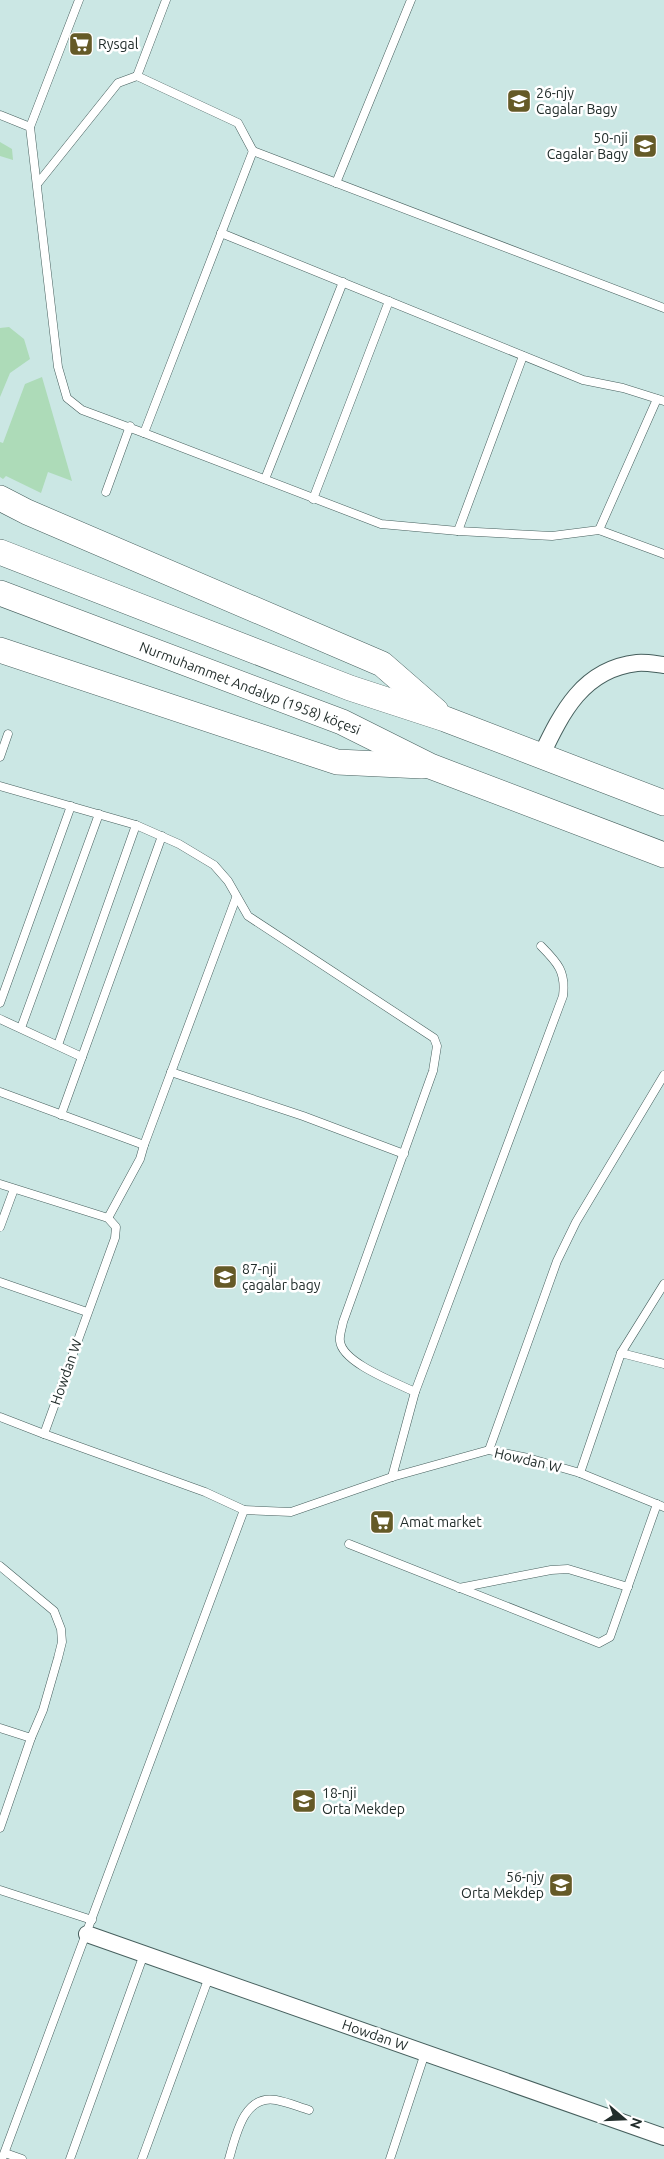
<svg xmlns="http://www.w3.org/2000/svg" width="664" height="2159" viewBox="0 0 664 2159" font-family="Ubuntu,sans-serif">
<rect width="100%" height="100%" fill="#cbe7e4"/>
<!-- green -->
<g fill="#addbb8">
<path d="M0,142L12,149L13,160L0,156Z"/>
<path d="M9,327L24,339L30,359L10,373L0,397V328Z"/>
<path d="M42,377L72,481L48,472L41,493L6,476L3,479L0,477V442L3,443L25,384Z"/>
</g>
<g fill="none" stroke-linecap="round" stroke-linejoin="round">
<defs>
<g id="lane">
<path d="M137,76L166,0"/>
<path d="M0,115L30,127L58,367L67,398L82,410L144,433L253,151L664,308"/>
<path d="M30,127L79,0"/>
<path d="M38,183L118,83L137,76L238,123L253,151"/>
<path d="M336,183L411,0"/>
<path d="M221,233L583,380L623,388L664,401"/>
<path d="M144,433L381,524L458,531L552,536L599,530L664,554"/>
<path d="M265,479L343,282"/>
<path d="M106,492L130,426"/>
<path d="M313,499L389,301"/>
<path d="M599,530L657,399"/>
<path d="M458,531L523,356"/>
<path d="M0,757L8,734"/>
<path d="M0,786L136,825L179,844L214,865L228,881L248,916L434,1038L437,1046L433,1071L343,1322C342,1328 339,1336 340,1341C342,1363 397,1383 415,1392"/>
<path d="M0,1003L71,806"/>
<path d="M0,1019L82,1057"/>
<path d="M21,1028L99,814"/>
<path d="M58,1045L136,825"/>
<path d="M171,1072L303,1116L404,1154"/>
<path d="M0,1092L144,1145L140,1159L108,1218"/>
<path d="M61,1115L162,836"/>
<path d="M144,1145L236,898"/>
<path d="M0,1184L108,1218L116,1227L115,1238L44,1434L205,1492L244,1510"/>
<path d="M0,1227L14,1189"/>
<path d="M0,1282L87,1312"/>
<path d="M621,1353L664,1284"/>
<path d="M0,1417L44,1434"/>
<path d="M489,1450L557,1261L576,1222L664,1075"/>
<path d="M580,1473L621,1353L664,1364"/>
<path d="M392,1477L415,1392L563,996C566,972 558,963 541,946"/>
<path d="M349,1544L599,1643L610,1637L657,1504"/>
<path d="M0,1566L54,1611L61,1629L62,1642L58,1658L43,1710L31,1738L0,1728"/>
<path d="M459,1588L551,1570L568,1569L628,1587"/>
<path d="M0,1828L31,1738"/>
<path d="M0,1890L92,1920"/>
<path d="M5,2153L22,2159"/>
<path d="M2,2159L244,1510L291,1512L392,1477L489,1450L528,1458L580,1473L664,1507"/>
<path d="M70,2159L144,1954"/>
<path d="M142,2159L209,1977"/>
<path d="M229,2159C236,2135 244,2094 276,2100C287,2102 299,2107 309,2110"/>
<path d="M390,2159L425,2053"/>
</g>
<g id="street">
<path d="M541,756C562,712 583,669 637,663C645,662 655,664 664,665"/>
<path d="M87,1934L664,2137"/>
</g>
<g id="primary">
<path d="M0,498L27,512L382,664L436,711"/>
<path d="M0,552L350,688L445,719L664,803"/>
<path d="M0,593L342,722L430,766L664,855"/>
<path d="M0,650L337,762L422,766"/>
</g>
</defs>
<!-- lane casing -->
<use href="#lane" stroke="#465f5d" stroke-width="9"/>
<!-- street casing -->
<use href="#street" stroke="#465f5d" stroke-width="18"/>
<!-- primary casing -->
<use href="#primary" stroke="#465f5d" stroke-width="26"/>
<!-- lane -->
<use href="#lane" stroke="#fff" stroke-width="8"/>
<!-- street -->
<use href="#street" stroke="#fff" stroke-width="16"/>
<!-- primary -->
<use href="#primary" stroke="#fff" stroke-width="25"/>
</g>
<!-- icons -->
<defs>
<symbol id="supermarket-square" viewBox="-11 -11 22 22"><rect x="-9" y="-9" width="18" height="18" rx="4" fill="#655a27" stroke="#fff"/><path d="M-6-5.5h2.5l.6 2H6L4.5 2H-2.5L-4.4-4H-6ZM-1.5 3.2a1.3 1.3 0 1 0 .1 0ZM3 3.2a1.3 1.3 0 1 0 .1 0Z" fill="#fff"/></symbol>
<symbol id="school-square" viewBox="-11 -11 22 22"><rect x="-9" y="-9" width="18" height="18" rx="4" fill="#655a27" stroke="#fff"/><path d="M0-5L7-2L0 1L-7-2ZM-4 1L0 2.5L4 1V4Q0 6-4 4Z" fill="#fff"/></symbol>
</defs>
<g fill-rule="evenodd">
<use href="#supermarket-square" x="67" y="30" width="28" height="28"/>
<use href="#school-square" x="505" y="87" width="28" height="28"/>
<use href="#school-square" x="631" y="132" width="28" height="28"/>
<use href="#school-square" x="211" y="1263" width="28" height="28"/>
<use href="#supermarket-square" x="368" y="1508" width="28" height="28"/>
<use href="#school-square" x="290" y="1787" width="28" height="28"/>
<use href="#school-square" x="547" y="1871" width="28" height="28"/>
</g>
<g text-anchor="middle" dominant-baseline="central" stroke-width="5" stroke-linejoin="round" paint-order="stroke">
<!-- poi labels -->
<g font-size="14" fill="#222d2b" stroke="#fff" text-anchor="start">
<text x="98" y="44">Rysgal</text>
<text x="536" y="93">26-njy<tspan x="536" dy="16">Cagalar Bagy</tspan></text>
<text x="628" y="138" text-anchor="end">50-nji<tspan x="628" dy="16">Cagalar Bagy</tspan></text>
<text x="242" y="1269">87-nji<tspan x="242" dy="16">çagalar bagy</tspan></text>
<text x="400" y="1522">Amat market</text>
<text x="322" y="1793">18-nji<tspan x="322" dy="16">Orta Mekdep</tspan></text>
<text x="544" y="1877" text-anchor="end">56-njy<tspan x="544" dy="16">Orta Mekdep</tspan></text>
</g>
<!-- street labels -->
<g font-size="14" fill="#222d2b" stroke="#fff">
<text transform="translate(250 688) rotate(21)">Nurmuhammet Andalyp (1958) köçesi</text>
<text transform="translate(66 1372) rotate(-71)">Howdan W</text>
<text transform="translate(528 1460) rotate(13)">Howdan W</text>
<text transform="translate(375 2035) rotate(19)">Howdan W</text>
</g>
</g>
<!-- north arrow -->
<g transform="translate(624 2119) rotate(109)" stroke="#ffffff" stroke-width="4" paint-order="stroke">
<path d="M0-4L9 19L0 12L-9 19Z" fill="#222d2b"/>
<text y="-8" font-size="14" font-weight="bold" text-anchor="middle" fill="#222d2b">N</text>
</g>
</svg>
